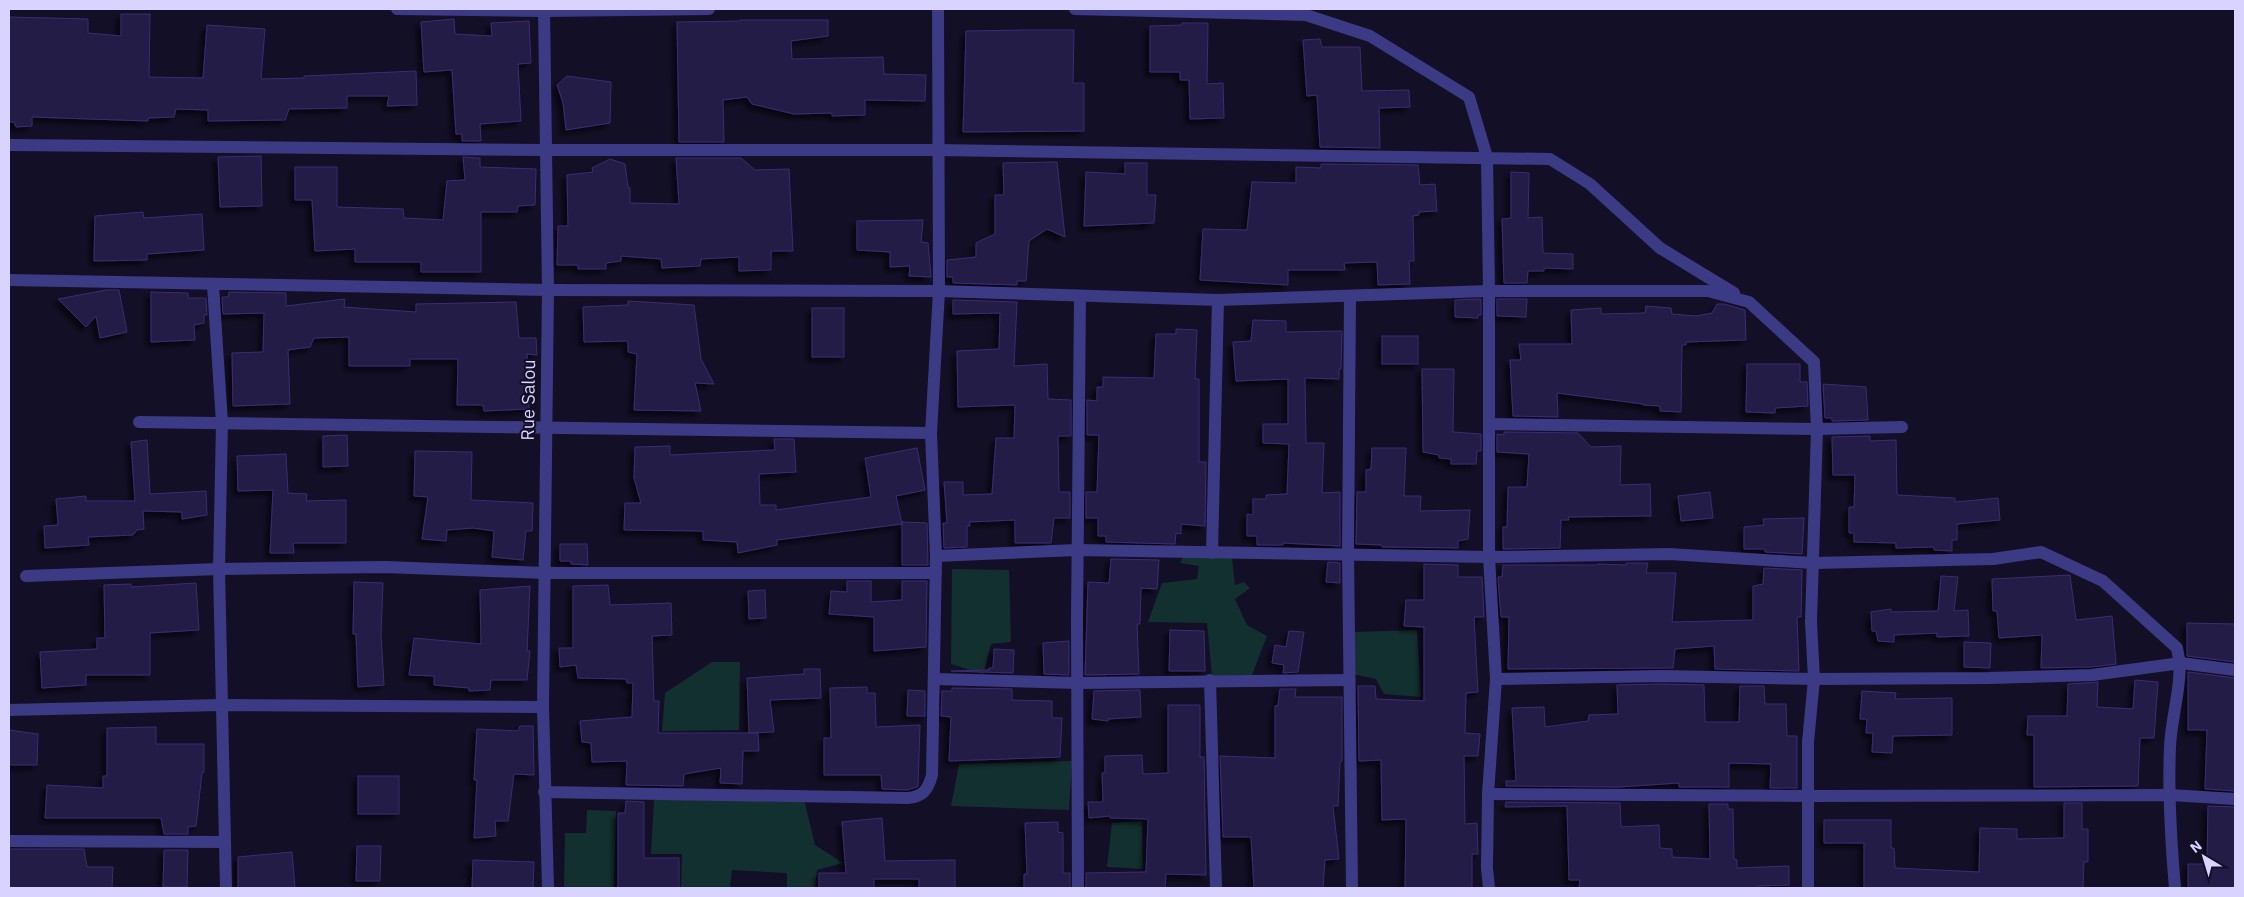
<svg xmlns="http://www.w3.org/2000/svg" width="2244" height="897" viewBox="0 0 2244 897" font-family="'IBM Plex Sans',sans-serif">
<defs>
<filter id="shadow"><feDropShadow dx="-4.5" dy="4.5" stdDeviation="2.5" flood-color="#0009"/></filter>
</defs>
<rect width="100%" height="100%" fill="#130f26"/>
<!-- green -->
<g fill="#12302f">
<path d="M1184,555L1232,558L1235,585L1244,582L1250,588L1235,599L1247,625L1267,636L1252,675L1212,676L1207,623L1148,622L1162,583L1197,579L1199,566L1180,563Z"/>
<path d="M952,569L1009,570L1011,642L991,644L983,674L951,664Z"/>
<path d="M1417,630L1421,697L1384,694L1376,679L1353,674L1355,632Z"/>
<path d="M712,662H740L739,730L662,731L665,693Z"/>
<path d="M1072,761L1069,810L951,806L959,764Z"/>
<path d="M804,799L815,845L843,863L817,870L815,888H787V873L732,870L730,888H681L682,854H651L654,800Z"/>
<path d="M587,810L616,811L614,888H564L565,833H586Z"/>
<path d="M1142,821L1143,869L1107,867L1112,823Z"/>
</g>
<!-- building -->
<g fill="#241b47" stroke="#3b2d73" filter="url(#shadow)">
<path d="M121,14H150L149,77L203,78L207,25L265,29L261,79L304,78V76L416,71L417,105L387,106L389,96H347V108L289,109L285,120L208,121V110L176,109L174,117L148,118V121L32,117V126L16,127L14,122H9V17L88,19V33L121,36Z"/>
<path d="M454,19L455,34L492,36L491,23L529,21L531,63L518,64L521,121L480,124L481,141H462V134H456L452,70L424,72L421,22Z"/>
<path d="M740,20H828V36L791,41L792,59L883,57L884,74L926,75L925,101L865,100V115L832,116V113L794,114L752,104L747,97L723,100L724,142H679L677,22L740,21Z"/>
<path d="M1182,23H1208L1207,84L1223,83L1224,118L1190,119L1189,80H1180V72H1150V26L1182,25Z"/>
<path d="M1024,30H1074L1073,83H1084V131L963,132L966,31Z"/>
<path d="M1320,39L1322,47H1360L1362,91L1409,90L1410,107L1379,108L1380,148L1320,147L1317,95L1307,96L1303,40Z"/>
<path d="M567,76L611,82L610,123L566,130L563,103L557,85Z"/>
<path d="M261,156L262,206L220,207L218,157Z"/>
<path d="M463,157L480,158V167L536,169L535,205L518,206L517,212H481V272H421V262H355V249L315,251L312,200H295V167H337V207L403,209L404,218L443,220L447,181L465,180Z"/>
<path d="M676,158H741L755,170L789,169L793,251H771V270L739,271V257L701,259L700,266L662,268L661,259L621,256V261L606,263V269H578V265H557L558,226H568L567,175L593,172L592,168L610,159L625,164L628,187L630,188V203L679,204Z"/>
<path d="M1057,162L1065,237L1047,229L1029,241L1026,281H1017V285L953,283V277H947V260L976,257V243L995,234V195H1004L1003,163Z"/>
<path d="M1125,163H1147V195H1156L1154,223L1084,226L1086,172L1125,174Z"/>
<path d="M1321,164L1418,165L1420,185L1435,184L1437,211L1419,212V215L1413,216L1414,261H1409L1410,284L1378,285L1377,262L1344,263L1345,270H1288V285L1200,280L1203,229L1247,230L1252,182L1296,183V167L1321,168Z"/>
<path d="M1511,172L1529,173L1528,218L1542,217L1543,253L1573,254V269L1544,268V271H1528L1527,283H1504L1502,219L1511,218Z"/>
<path d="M143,212L144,218L202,214L204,250L147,254V260L94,261L95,216Z"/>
<path d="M923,220L921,242L928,243L931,277L909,276L910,266L890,267V252L857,250V221Z"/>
<path d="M106,290H119L127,332L100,338L96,316L86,327L58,299Z"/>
<path d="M151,292L188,293V298H206L207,315H204V323L194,325L195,340L151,342Z"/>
<path d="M229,292L286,293V306L345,299L344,307L416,312V304L516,302L519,338H536L537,355L527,354L529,409L484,411L483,405H457L458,359H410V366H349V337L314,338L310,347L288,350L290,404L233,406L232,353L263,352L264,313L223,314L222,297H228Z"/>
<path d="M1481,299V315H1478V318L1455,317V300Z"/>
<path d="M1497,299H1527L1526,317L1497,316Z"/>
<path d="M953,300L1017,302L1014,366L1047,364L1048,399L1071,400V436H1058L1059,492H1070V518H1054L1051,543H1015V520L969,522L970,526H967V547L944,548L943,523H947L944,482H963V495L992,494L996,438H1014L1015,405L958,407L957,351L999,349L1000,313L953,314Z"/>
<path d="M628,301L694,305L701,359L714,384L695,383L701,411L634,410L637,354L628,352V341L584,342L583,307L628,305Z"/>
<path d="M1717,304H1724L1745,310L1746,340L1686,342V345H1682L1681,412L1660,411V406L1643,405V404L1557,393L1558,417L1513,416L1510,360H1521L1519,344H1572L1571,310L1601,308V314L1645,313L1646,306L1671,308L1672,314L1696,316L1712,313Z"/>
<rect x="812" y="308" width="32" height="49"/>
<path d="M1253,320L1286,321V332L1342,331L1341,369H1339V379L1305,378L1306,443H1324L1322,493L1340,492V546L1283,543V545H1257V536H1247V514L1253,515V499H1266V495L1287,494L1289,444L1263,443V424H1288V379L1236,381L1233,342L1251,341Z"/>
<path d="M1176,329L1197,330L1195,379H1199V462H1206L1205,526L1181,524V534L1176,533L1175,544L1106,542V536H1098V518H1086V492H1097L1099,435H1087V400L1097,401V387H1103V377L1154,378L1156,334H1176Z"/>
<rect x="1382" y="336" width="36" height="28"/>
<path d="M1747,364H1800V382H1807L1808,406L1775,408V413L1746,412Z"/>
<path d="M1422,369H1454L1453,432L1481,434V451H1477L1476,464H1451V459L1439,458V455L1423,452Z"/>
<path d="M1823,384L1866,387L1868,420L1832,421V418H1825Z"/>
<path d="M1504,432L1578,433L1591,447L1621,446L1620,485L1650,484L1651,516L1568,517L1569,520H1561L1560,548L1503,549V527H1507L1508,487H1527L1529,454L1497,452V434L1504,435Z"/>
<path d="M347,435L348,466L323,467V436Z"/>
<path d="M1870,436V441L1896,440L1897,495L1955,498V502L1998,498L2000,520L1957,524V540H1952V551L1934,550V547L1896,548V543L1854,542V533H1849V507H1854L1855,475H1833L1832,437Z"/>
<path d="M774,439H794L796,472L759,474L760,505H776V510L871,497L865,458L917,448L925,490L896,496L902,524L777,540V545L738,553L737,542L703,540V531L624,530L625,503H641L634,478L635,447L670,446V455L775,450Z"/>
<path d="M147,440L150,494L206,491L207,515L182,519V512L143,511L144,529L137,530L133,535L88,537L89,545L45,548L44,526L58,525L56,499L86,496V501H135L131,442Z"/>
<path d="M1372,448H1406L1404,496H1421L1420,511L1470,510L1468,539L1458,541V548L1382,547V545L1356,544L1357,492H1366V470L1371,469Z"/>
<path d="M415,451L472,452L471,500L533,503L532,531H526L523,560L492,557L494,531L473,528L447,530L446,541L422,539L428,497L414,496Z"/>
<path d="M286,454L288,493L307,494L306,501L346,500V543H293L294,553H270L273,490L238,491L237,456Z"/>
<path d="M1710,492L1713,518L1681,521L1678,496Z"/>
<path d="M1804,518L1802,554L1765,552V549H1744V527L1764,525L1763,519Z"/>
<path d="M902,522L927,523L928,565H902Z"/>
<path d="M560,544H587L588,565L571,564V561H560Z"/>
<path d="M1111,559L1159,560L1157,589L1141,588L1140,624H1137L1139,674L1085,675L1088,582L1109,583Z"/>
<path d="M1328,562L1340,563V583L1326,582Z"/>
<path d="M1626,563H1648L1646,573H1676L1672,622L1753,620V586L1763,584L1764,568L1802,570L1801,617H1797L1799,671L1715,669L1714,646L1675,649L1673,668L1508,669L1509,617H1501L1498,577H1502L1503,565H1597L1598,564L1626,565Z"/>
<path d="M1424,564L1458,565V577H1482L1484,617H1474L1478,692L1466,693L1465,733L1480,734L1478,756H1464L1465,824L1477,823L1478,854H1472V888H1405L1406,819L1382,820L1381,760L1359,761L1358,686H1375L1376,699L1424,701V627L1404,626L1406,600H1424Z"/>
<path d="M2070,575L2076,620L2112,616L2116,664L2091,667L2041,668L2042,635L1999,638L1997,611H1993L1992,579Z"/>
<path d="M1941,576L1958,577L1954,611L1968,610L1969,636L1937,637V633L1894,635V642L1878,641L1876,631H1872L1871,612L1891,609V612L1938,611Z"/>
<path d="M847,581H871V602L902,600V581H927L926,647L874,651V617L829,614L831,591L847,592Z"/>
<path d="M354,582L383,583L381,634L384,685L358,687L356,634H353Z"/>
<path d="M196,583L199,630L150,633V675H86V685L42,688L40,652L97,649V638H105L104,585L131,584V587Z"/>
<path d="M608,585L610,605L671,603L672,635L652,636L654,701H659L658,733H758L759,751H743L742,784L720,783L721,768L684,774L683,786L626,785L627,761L592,762L591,743L582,742L580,721L632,717L633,683H627L626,679L578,678L576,665L560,667L559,648H573V586Z"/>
<path d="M530,586L527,651H530L527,680H491L490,690L469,691V688L434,685V676L409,675L414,638L481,644L480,590Z"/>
<path d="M765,590L766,618L749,619L748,591Z"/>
<path d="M2187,623L2235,624V662L2187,656Z"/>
<path d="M1170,630L1204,631L1205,671H1169Z"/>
<path d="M1289,631L1304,632L1298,672L1283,673L1284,665L1272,663L1275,645L1286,647Z"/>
<path d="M1069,641V675L1044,674L1043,643Z"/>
<path d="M1964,642L1991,643L1990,668L1964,667Z"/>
<path d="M994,649L1014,650L1013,673L951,671L989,670V668H993Z"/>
<path d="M804,669H820L821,698L770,700L774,732L749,733L747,678L804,674Z"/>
<path d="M2188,672L2235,678V791L2205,789L2207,730H2188Z"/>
<path d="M2135,680L2158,682L2154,738H2140L2138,786L2034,787V735H2027L2028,716H2067L2068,684L2098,682L2097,707L2133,709Z"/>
<path d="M1661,684L1704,685L1705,722H1739L1740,686H1764L1765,704H1786L1787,736H1797V788H1770L1771,764L1729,763V787H1679V783L1619,787L1506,786V781H1516L1512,708L1544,707L1545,727L1588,721L1589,715L1618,714L1617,685Z"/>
<path d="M867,687V693H875L876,727L920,725L918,786L917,787L907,790L882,789L881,775H824V738H831L830,688Z"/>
<path d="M952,688L1012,689V700L1052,701V718H1062L1060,757L949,761L951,717L941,716L942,691H952Z"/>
<path d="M1280,689H1296L1295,697H1342V761L1340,762L1338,806H1333L1339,859L1325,860L1323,888H1254L1251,837H1223L1220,756L1275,758V706L1278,705Z"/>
<path d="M908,690L925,691V716H907Z"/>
<path d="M1140,690L1141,717L1108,719V721L1092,719L1094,691Z"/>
<path d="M1862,691L1896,693L1895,699L1952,698V735L1893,736L1892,753L1872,752L1873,733H1866L1867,719H1860Z"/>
<path d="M1168,705H1200V757H1204L1206,875L1166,874L1165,888H1086V873L1146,872L1148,819L1110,818V816L1089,818L1088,802H1103L1102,773H1105V756L1142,755L1143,774L1168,773Z"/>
<path d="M520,726H533L534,775L514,774L508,821H495L496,836L474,838L477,780H474L477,729L518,731Z"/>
<path d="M156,727V744H204V772L202,773L196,826L188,827V834H164L161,818H45L47,785L103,788V776H107V728Z"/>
<path d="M9,730L38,734L37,765H9Z"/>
<rect x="358" y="776" width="41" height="38"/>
<path d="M626,801L644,802V858H679V888H618V813H625Z"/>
<path d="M1506,802L1620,803L1621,827L1659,825L1660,848L1672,849V857L1710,859L1709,804H1728V809H1733L1734,859L1737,860V868L1789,866V885L1757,886V888H1579L1580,880H1569L1567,806L1505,807Z"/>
<path d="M2064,803H2082V829H2088V862H2084L2083,888H1864V843H1824V820H1891V848H1894L1895,868L1979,872L1980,828L2017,829V839L2064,838Z"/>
<path d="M2208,806L2235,807V888H2188V864H2207Z"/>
<path d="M882,818L885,861L955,860V888H919V879H874V888H819V873H846L842,822Z"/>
<path d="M1058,822V832L1063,833V873H1070V888H1024V874H1027L1025,823Z"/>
<path d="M357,846H381L380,881H356Z"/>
<path d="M9,849H84L87,867H113L112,888H9Z"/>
<path d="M164,850H188L187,887H163Z"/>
<path d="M292,852L295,888H238V857Z"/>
<path d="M473,860L534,862L533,888H472Z"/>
</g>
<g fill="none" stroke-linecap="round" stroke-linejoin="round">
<!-- minor -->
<g stroke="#3d3a85" stroke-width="12">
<path d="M397,9L544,11L709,9"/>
<path d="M544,9L548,290L543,707L548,888"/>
<path d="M1075,9L1306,15L1370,36L1469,97L1487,157L1489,291V557L1496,679L1488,794L1487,868L1489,888"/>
<path d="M9,145L545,150H938L1550,159L1590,184L1660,248L1734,293"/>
<path d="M9,280L548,290L939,291L1218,300L1489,291H1708L1749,302L1814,362L1817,429L1811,622L1814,679L1808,742V888"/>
<path d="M213,285L222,423L219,569L226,888"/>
<path d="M1350,296L1348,554L1352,888"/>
<path d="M139,422L931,433"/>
<path d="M1489,424L1817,429L1902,427"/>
<path d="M1212,553L1218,300"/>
<path d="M936,556L1077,550L1489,557L1669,554L1813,563L1993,559L2041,552L2103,581L2177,648C2185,680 2171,714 2170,747C2168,793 2171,842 2175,888"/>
<path d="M26,576L219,569L385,567L545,573H936"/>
<path d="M935,679L1078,683L1349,680"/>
<path d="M1496,679L1661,676L1814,679L1989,678L2092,675L2181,663L2235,670"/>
<path d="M1210,680L1216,888"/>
<path d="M9,710L220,705L543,707"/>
<path d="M544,792L907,798C923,797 928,790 932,775L936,556L931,433L939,291L938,9"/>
<path d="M1488,794L1808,796L2170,795L2235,799"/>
<path d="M9,841L224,842"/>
<path d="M1078,888L1077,620L1080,296"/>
</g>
</g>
<g text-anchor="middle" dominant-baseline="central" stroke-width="4" stroke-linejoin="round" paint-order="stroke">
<!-- street labels -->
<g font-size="18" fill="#d9d4ff" stroke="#130f26">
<text transform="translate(528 400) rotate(-89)">Rue Salou</text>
</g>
</g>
<!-- border -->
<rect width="2244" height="897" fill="none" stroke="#d9d4ff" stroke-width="20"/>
<!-- north arrow -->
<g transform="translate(2204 857) rotate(322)" stroke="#130f26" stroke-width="4" paint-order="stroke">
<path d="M0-4L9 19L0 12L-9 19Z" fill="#d9d4ff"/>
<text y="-8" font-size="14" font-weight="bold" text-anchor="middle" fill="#d9d4ff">N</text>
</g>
</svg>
